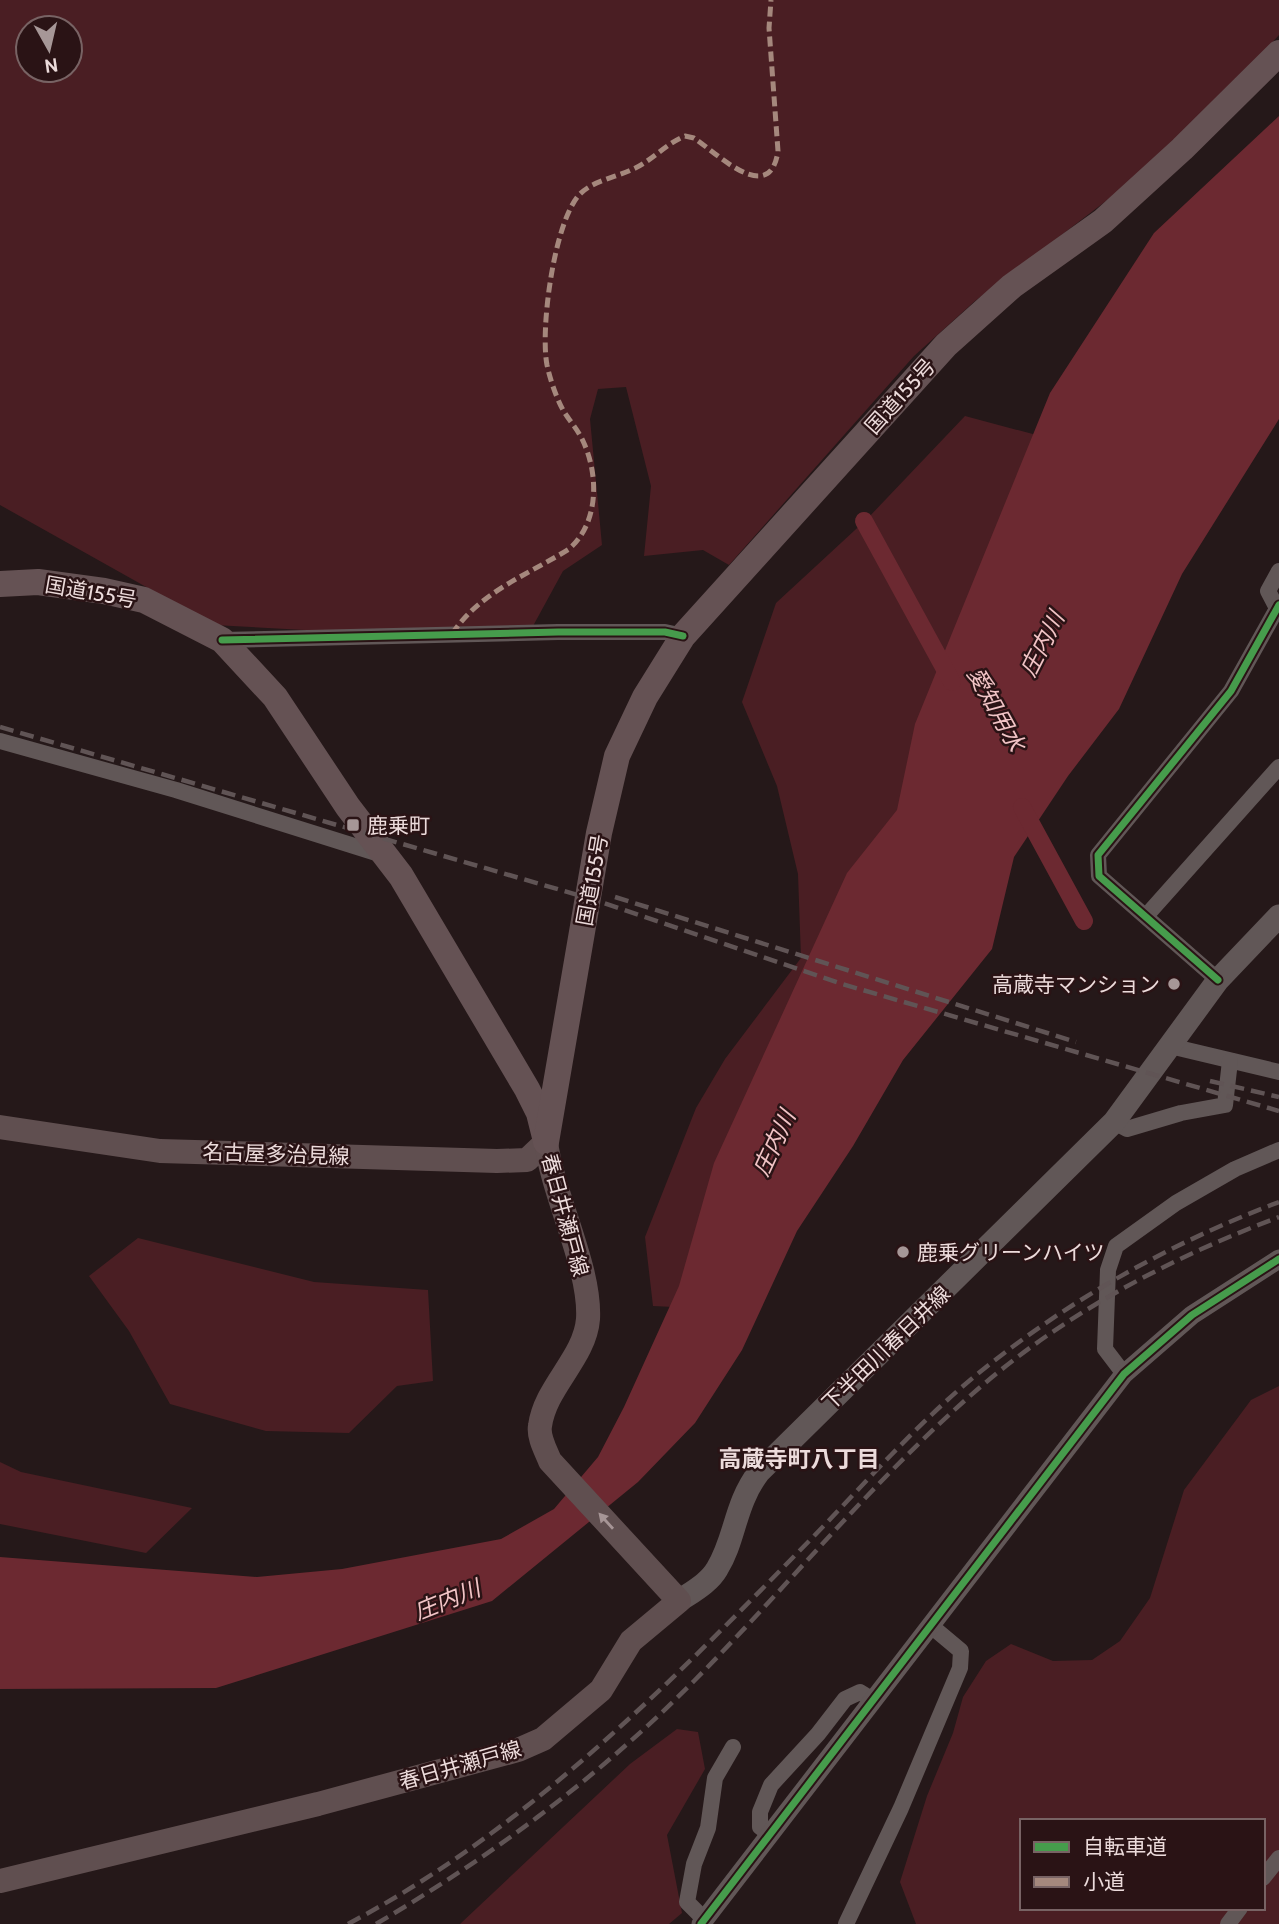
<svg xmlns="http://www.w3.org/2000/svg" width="1279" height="1924" viewBox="0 0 1279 1924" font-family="Cabin,'Noto Sans JP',sans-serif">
<rect width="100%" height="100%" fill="#251819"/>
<!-- green -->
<g fill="#4a1e23" fill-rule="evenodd">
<path d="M0,0H1279V35L1198,122L1123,188L975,301L914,356L729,565L703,550L644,556L651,486L626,387L598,389L590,419L602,545L563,571L533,626L378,634L214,625L0,505ZM28,28H70V70H28Z"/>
<path d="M965,416L1055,440L695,1308L653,1306L645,1237L696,1108L725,1059L801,958L798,874L777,786L742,702L776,603L868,518Z"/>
<path d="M138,1238L314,1282L428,1290L433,1381L397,1386L349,1433L266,1431L170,1404L129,1331L89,1276Z"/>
<path d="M1279,1386V1924H916L900,1882L927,1796L953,1733L963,1697L986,1661L1011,1644L1053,1661L1092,1660L1120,1641L1150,1598L1184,1490L1251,1400ZM1022,1821H1263V1908H1022Z"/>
<path d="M0,1462L21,1472L192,1508L146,1553L0,1524Z"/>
<path d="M677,1729L698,1732L705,1769L667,1835L682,1913L669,1924H460L630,1764Z"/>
</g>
<!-- water -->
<path fill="#6c2931" d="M1279,116V419L1182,574L1119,709L1068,776L1014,857L992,949L903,1060L853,1146L797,1231L742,1350L695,1423L638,1482L492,1601L216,1688L0,1689V1557L257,1577L342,1569L501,1539L554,1509L598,1457L624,1407L679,1286L714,1163L847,873L897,810L915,724L1050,393L1154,233Z"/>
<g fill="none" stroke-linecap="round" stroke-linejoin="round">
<!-- canal -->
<g stroke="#6c2931" stroke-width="18">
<path d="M864,521L952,682"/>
<path d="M1022,807L1084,921"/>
</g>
<!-- minor -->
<g stroke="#615757" stroke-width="16">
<path d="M1279,571L1268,591L1279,612"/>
<path d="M222,640L558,632H665L683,636"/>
<path d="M0,741L176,790L386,856"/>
<path d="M1146,916L1279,767"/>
<path d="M1218,980L1099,876L1098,855L1231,691L1279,605"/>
<path d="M1170,1046L1279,1072"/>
<path d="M1114,1122L1127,1129L1181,1113L1225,1105L1230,1061"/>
<path d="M1124,1374L1105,1349L1108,1270L1116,1246L1176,1203L1235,1169L1279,1150"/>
<path d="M769,1834L760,1827V1812L771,1785L818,1734L845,1699L860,1692L873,1700"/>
<path d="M1263,1878L1279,1858"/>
<path d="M704,1919L687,1902L694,1864L708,1828L715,1778L733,1747"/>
<path d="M846,1924L901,1808L960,1668L961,1651L930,1625"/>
<path d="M1228,1924L1240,1908"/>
</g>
<!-- tertiary -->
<path stroke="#615757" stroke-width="19" d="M701,1924L1124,1374L1192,1315L1279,1259"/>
<!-- secondary -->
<path stroke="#615757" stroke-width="23" d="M679,1601C692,1592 709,1583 717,1569C736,1538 734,1505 759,1472L1114,1122L1218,980L1279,916"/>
<!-- primary -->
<g stroke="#604f50" stroke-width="24">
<path d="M0,1127L160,1151L497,1161L527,1160L546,1142"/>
<path d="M0,1881L318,1804L518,1750L543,1739L601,1690L631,1641L679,1601L550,1461C546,1451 538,1437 540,1426C545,1387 585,1358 588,1319C591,1268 553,1196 546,1142"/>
</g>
<!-- trunk -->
<g stroke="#655254" stroke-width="26">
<path d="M0,584L38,582L104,591L144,600L222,640L275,697L348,807L401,876L527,1089L539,1113L545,1137"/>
<path d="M546,1142L599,833L617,756L645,697L683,636L946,345L1012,286L1103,221L1182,149L1279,53"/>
</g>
<!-- rail -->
<g stroke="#605455" stroke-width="4.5" stroke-dasharray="14 7" stroke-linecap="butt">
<path d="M0,727L595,900L842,984L1279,1111"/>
<path d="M615,897L1076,1042"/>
<path d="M1210,1081L1279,1097"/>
<path d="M348,1924C531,1827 671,1682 814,1536C866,1482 917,1424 975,1376C1067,1301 1168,1244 1279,1202"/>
<path d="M376,1924C492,1856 599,1777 694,1681C789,1585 875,1478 978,1389C1066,1313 1170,1258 1279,1217"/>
</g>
<!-- quiet -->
<path stroke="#a5887d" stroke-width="5" stroke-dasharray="10 5" stroke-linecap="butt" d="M452,634C481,591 526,576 569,549C599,523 599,475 583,441C578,430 569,420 563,410C556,397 550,379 547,365C540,329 554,223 579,195C592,181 614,178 631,170C651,162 665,144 685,136L694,138C718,154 770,207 778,151L769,28L771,0"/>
<defs>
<g id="cycleway">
<path d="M222,640L558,632H665L683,636"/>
<path d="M1218,980L1099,876L1098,855L1231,691L1279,605"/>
<path d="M701,1924L1124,1374L1192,1315L1279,1259"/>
</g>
</defs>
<!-- cycleway casing -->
<use href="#cycleway" stroke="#2a1315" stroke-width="11"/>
<!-- cycleway -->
<use href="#cycleway" stroke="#469c4c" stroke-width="7"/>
</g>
<!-- one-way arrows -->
<defs><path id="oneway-solid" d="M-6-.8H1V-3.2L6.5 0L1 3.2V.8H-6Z" transform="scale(1.75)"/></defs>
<use fill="#a69596" href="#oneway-solid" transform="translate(606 1521) rotate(-132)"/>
<!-- markers -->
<g fill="#a69797" stroke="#2a1315" stroke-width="2.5">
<rect x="346" y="818" width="14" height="14" rx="3.5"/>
<circle cx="1174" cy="984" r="7"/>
<circle cx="903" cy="1252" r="7"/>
</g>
<g text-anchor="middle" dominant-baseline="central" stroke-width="5" stroke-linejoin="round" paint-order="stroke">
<!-- street labels -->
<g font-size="21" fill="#ecdbdb" stroke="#2a1315">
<text transform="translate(900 396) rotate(-48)">国道155号</text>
<text transform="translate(91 592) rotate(10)">国道155号</text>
<text transform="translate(592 880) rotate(-80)">国道155号</text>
<text transform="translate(276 1154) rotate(2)">名古屋多治見線</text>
<text transform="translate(565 1215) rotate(75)">春日井瀬戸線</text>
<text transform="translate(886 1348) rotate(-44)">下半田川春日井線</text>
<text transform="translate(460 1765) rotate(-16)">春日井瀬戸線</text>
</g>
<!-- poi labels -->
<g font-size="21" fill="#ecdbdb" stroke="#2a1315" text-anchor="start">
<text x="367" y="825">鹿乗町</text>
<text x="1160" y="984" text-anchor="end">高蔵寺マンション</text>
<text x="917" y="1252">鹿乗グリーンハイツ</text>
</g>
<!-- water labels -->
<g font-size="23" font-style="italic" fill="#f2c4c6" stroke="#2a1315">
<text transform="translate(1042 644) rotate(-63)">庄内川</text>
<text transform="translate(996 709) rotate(61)">愛知用水</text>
<text transform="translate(774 1143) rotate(-65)">庄内川</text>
<text transform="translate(447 1600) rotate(-22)">庄内川</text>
</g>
<!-- neighbourhood labels -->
<g font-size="23" font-weight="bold" fill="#ecdbdb" stroke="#2a1315">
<text x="799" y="1459">高蔵寺町八丁目</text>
</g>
</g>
<!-- legend -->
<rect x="1020" y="1819" width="245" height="91" fill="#2a1315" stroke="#786364" stroke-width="2"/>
<rect x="1034" y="1842" width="35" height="10" fill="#469c4c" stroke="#786364" stroke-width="2"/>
<text x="1083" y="1854" font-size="21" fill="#ecdbdb">自転車道</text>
<rect x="1034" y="1877" width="35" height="10" fill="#a5887d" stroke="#786364" stroke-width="2"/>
<text x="1083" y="1889" font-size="21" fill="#ecdbdb">小道</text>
<!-- north arrow -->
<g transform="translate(49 49) rotate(172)"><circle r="33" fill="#2a1315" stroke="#786364" stroke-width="2"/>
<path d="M0-5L12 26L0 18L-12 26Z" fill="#a69797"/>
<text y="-10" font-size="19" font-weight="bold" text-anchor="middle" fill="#ecdbdb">N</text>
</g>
</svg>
